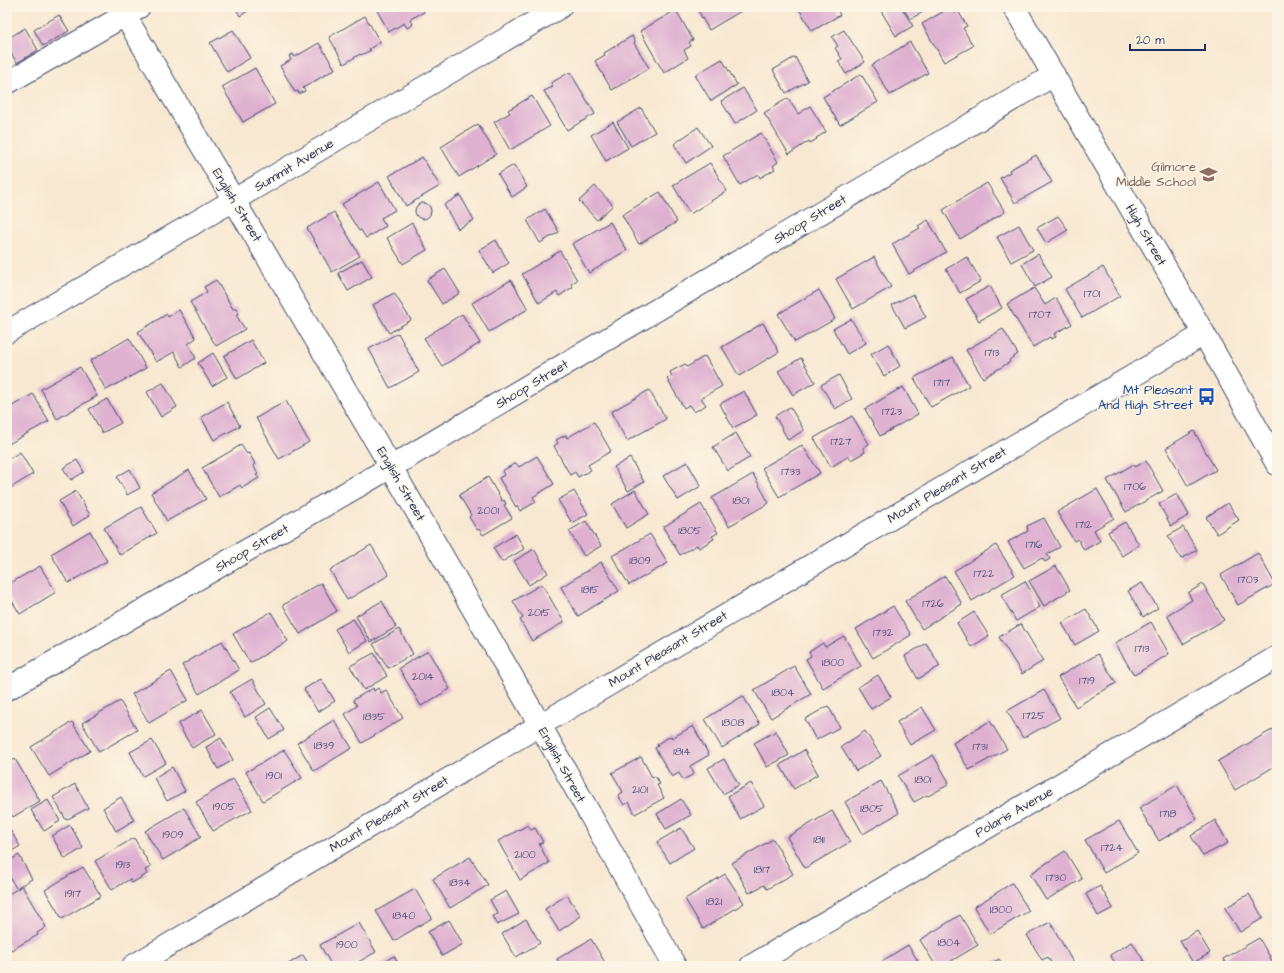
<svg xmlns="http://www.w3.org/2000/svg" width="1284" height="973" viewBox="0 0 1284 973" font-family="'Architects Daughter',sans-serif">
<rect width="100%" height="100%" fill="#fcf5e5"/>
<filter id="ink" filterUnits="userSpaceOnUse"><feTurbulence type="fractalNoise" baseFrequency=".025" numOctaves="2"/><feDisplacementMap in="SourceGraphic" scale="8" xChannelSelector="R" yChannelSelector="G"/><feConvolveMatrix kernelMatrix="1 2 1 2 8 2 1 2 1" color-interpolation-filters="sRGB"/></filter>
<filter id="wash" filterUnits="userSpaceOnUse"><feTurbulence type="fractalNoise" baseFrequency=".012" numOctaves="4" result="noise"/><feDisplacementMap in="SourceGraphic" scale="16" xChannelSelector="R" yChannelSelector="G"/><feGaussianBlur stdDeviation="0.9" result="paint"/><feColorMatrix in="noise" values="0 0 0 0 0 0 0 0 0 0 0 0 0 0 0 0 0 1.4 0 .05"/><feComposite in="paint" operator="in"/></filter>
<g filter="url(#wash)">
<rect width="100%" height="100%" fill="#f8e8d1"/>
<g id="blocks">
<!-- building -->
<g fill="#deb1d0">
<path d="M235,7H254L240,16Z"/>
<path d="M375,7H422L424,12L410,19L413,24L407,28L404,23L389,32Z"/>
<path d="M696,7H748L709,30Z"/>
<path d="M798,7H836L840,15L812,31Z"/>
<path d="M888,7H901L913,26L896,36L881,11Z"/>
<path d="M903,7H932L910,19Z"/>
<path d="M951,7L955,13L958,11L967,26L963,28L973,46L944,62L922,24Z"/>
<path d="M676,10L693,40L689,42L691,46L684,50L688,58L664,73L640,31Z"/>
<path d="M59,15L69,31L43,46L34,30Z"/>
<path d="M365,16L380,42L369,49L371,50L361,55L360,54L344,64L329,37Z"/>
<path d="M25,28L38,50L17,63L7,47V39Z"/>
<path d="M233,30L250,58L227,72L210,43Z"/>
<path d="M844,30L865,62L846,74L838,61L842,59L835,48L838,46L832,37Z"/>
<path d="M632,36L635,42L634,43L649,68L612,90L595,61L605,55L604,53Z"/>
<path d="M910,42L928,73L890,95L872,65Z"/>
<path d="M319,43L335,69L303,88L305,91L299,94L298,91L295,92L280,66L291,60L289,56L293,54L295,57Z"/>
<path d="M795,57L808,81L786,93L773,70Z"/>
<path d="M722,59L737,85L711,101L695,75Z"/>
<path d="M255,68L275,104L243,122L222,87Z"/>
<path d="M570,72L595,114L567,130L544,91L553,87L551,83Z"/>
<path d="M861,74L878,102L840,125L823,97Z"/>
<path d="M743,88L757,110L735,124L721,101Z"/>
<path d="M532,96L550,126L510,150L494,122L510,113L508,110Z"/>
<path d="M788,98L798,114L810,106L826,132L816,138L817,139L810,143L809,141L789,154L764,113Z"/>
<path d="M641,108L655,132L631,146L617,122Z"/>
<path d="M613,122L628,148L606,161L591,135Z"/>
<path d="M478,124L496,154L459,177L441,147Z"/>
<path d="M698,127L711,146L686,163L674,144Z"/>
<path d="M761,133L778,162L773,166L775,169L760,178L758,174L740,185L723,156Z"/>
<path d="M1036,155L1052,182L1015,203L1000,178L1010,172L1009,170Z"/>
<path d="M422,157L440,186L406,206L389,176Z"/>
<path d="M710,163L727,191L690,214L673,185Z"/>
<path d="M514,165L527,187L512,197L498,174Z"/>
<path d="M379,182L395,210L381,218L386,226L366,238L361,230L359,231L342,204Z"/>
<path d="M987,183L1005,212L960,239L943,210Z"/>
<path d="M595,186L613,205L597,220L579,201Z"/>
<path d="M660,192L677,222L639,244L622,215Z"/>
<path d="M460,195L474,220L458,229L444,205Z"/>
<circle cx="423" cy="211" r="8"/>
<path d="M545,209L559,232L540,243L527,220Z"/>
<path d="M334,212L360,256L332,272L307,228Z"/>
<path d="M1058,216L1068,230L1046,243L1037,228Z"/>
<path d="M928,220L946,252L909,274L892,244L920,228L918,226Z"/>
<path d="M610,222L627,250L589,273L572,244Z"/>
<path d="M412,223L427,250L403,264L387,238Z"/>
<path d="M1019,225L1033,250L1011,262L997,237Z"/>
<path d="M496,240L509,263L493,273L479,250Z"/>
<path d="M560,251L577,280L571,284L573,287L559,296L557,292L539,303L522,274Z"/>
<path d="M1038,254L1052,277L1035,287L1022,264Z"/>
<path d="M874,257L891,287L853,309L836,279Z"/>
<path d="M967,257L981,281L960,293L946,269Z"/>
<path d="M362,260L372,277L348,291L338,273Z"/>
<path d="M1103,267L1120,296L1082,318L1065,289Z"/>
<path d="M445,269L460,293L442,304L427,280Z"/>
<path d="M216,280L233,309L236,308L239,314L236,315L245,329L216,346L190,302L207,292L204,287Z"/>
<path d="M511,280L528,309L489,332L472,303Z"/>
<path d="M990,286L1002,308L979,321L966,299Z"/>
<path d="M1034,288L1045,305L1056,298L1072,324L1054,334L1056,337L1051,339L1050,337L1033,347L1007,304Z"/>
<path d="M819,290L835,319L795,342L778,314Z"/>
<path d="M394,293L411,320L389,333L373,305Z"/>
<path d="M913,294L926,317L905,328L892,305Z"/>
<path d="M179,310L196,338L188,344L196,358L182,367L174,352L156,362L138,332L167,314L168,317Z"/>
<path d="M462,314L480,343L442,366L424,338Z"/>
<path d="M851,319L866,343L847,354L833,329Z"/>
<path d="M763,323L779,352L739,376L722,347Z"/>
<path d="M1003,329L1018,354L1009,360L1010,362L983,378L966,350Z"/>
<path d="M398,333L419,372L390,388L369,349Z"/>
<path d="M129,338L146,368L106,390L90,361Z"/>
<path d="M251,340L264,363L237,379L224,356Z"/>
<path d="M888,344L900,366L884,376L871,354Z"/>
<path d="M213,353L227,377L212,386L198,363Z"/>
<path d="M705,356L722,386L701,398L706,405L694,412L689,405L684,408L667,379L672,376L670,372L685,364L687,367Z"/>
<path d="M953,357L969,386L931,407L914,378Z"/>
<path d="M801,358L815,382L793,395L778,371Z"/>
<path d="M80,367L97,396L57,419L41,389Z"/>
<path d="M839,375L852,399L835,409L821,385Z"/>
<path d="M163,383L177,407L161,417L147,392Z"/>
<path d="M903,387L918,414L880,436L865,409Z"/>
<path d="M649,390L666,419L627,441L611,412Z"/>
<path d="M744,391L757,415L733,428L720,404Z"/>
<path d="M33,394L49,421L7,445V409Z"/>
<path d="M107,399L121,423L102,433L89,409Z"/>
<path d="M286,401L309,442L279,459L256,418Z"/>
<path d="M227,402L240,426L214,440L201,417Z"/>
<path d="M790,407L804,430L788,440L775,416Z"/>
<path d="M852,416L869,444L863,448L865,452L851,460L849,456L831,467L814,438Z"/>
<path d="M594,422L611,451L588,465L591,470L578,477L575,472L570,475L554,446L558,443L556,440L566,435L567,438Z"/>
<path d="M1194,431L1216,470L1188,486L1166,448Z"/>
<path d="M736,433L750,457L728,471L713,447Z"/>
<path d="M241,445L247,454L249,453L255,464L253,465L258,474L256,475L259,478L242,488L240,485L219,497L202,468Z"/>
<path d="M802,445L820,473L779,497L762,468Z"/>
<path d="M20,452L33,474L12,487L7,479V460Z"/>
<path d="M537,456L554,484L533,497L536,502L520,511L517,506L516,507L499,478L504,475L502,471L516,463L519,467Z"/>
<path d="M630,458L644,482L628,491L614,467Z"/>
<path d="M77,460L84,472L71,480L63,468Z"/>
<path d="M1146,461L1163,491L1126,512L1107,480L1134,464L1135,467Z"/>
<path d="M687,462L701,486L678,500L663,476Z"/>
<path d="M130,469L140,488L127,495L117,477Z"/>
<path d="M189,470L206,499L167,521L151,493Z"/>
<path d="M753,474L769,503L729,526L712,498Z"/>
<path d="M488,477L502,501L504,500L506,504L504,505L512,518L483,535L479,529L477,530L469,517L471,515L459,495Z"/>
<path d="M1097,489L1114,518L1094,530L1100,541L1084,550L1078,539L1074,541L1057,512Z"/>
<path d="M635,490L649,514L626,528L612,504Z"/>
<path d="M76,491L90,515L73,526L59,501Z"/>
<path d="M574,491L588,514L572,523L558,500Z"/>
<path d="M1177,494L1189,515L1171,526L1159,504Z"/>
<path d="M1228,503L1239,520L1217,534L1206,517Z"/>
<path d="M701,504L718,533L712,536L714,539L699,548L697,545L680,555L663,527Z"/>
<path d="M141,507L157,533L120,555L104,528Z"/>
<path d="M1044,518L1060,547L1047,554L1050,559L1045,562L1042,558L1024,568L1008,542L1028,531L1027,526Z"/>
<path d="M586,521L601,546L584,556L569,531Z"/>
<path d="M1125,522L1139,545L1122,556L1108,532Z"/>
<path d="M1183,527L1197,550L1181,559L1168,536Z"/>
<path d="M90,531L107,561L68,583L51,554Z"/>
<path d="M516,534L524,549L502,562L493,548Z"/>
<path d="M650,534L668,563L629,585L612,556Z"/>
<path d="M371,545L389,575L347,600L330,570Z"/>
<path d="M996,545L1015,575L972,601L954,571Z"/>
<path d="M534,549L548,573L529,585L514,561Z"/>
<path d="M1258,553L1275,584L1238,605L1221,575Z"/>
<path d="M601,562L619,591L578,616L561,587Z"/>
<path d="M40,566L56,592L20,614L7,593V585Z"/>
<path d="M1056,566L1070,590L1044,606L1029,581Z"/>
<path d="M945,576L962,604L922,629L905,601Z"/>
<path d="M1025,581L1040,607L1016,621L1001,595Z"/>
<path d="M321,583L337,611L300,634L283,605Z"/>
<path d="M1142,583L1158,608L1143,617L1128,591Z"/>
<path d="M542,584L564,622L532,641L520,620L523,618L513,601Z"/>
<path d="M1203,584L1224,620L1183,644L1167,615L1192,600L1188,593Z"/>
<path d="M382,601L396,627L371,642L356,616Z"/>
<path d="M893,606L911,635L873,658L856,629Z"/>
<path d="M1086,609L1099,631L1075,645L1062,623Z"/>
<path d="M271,612L288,641L250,663L233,634Z"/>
<path d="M974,612L989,636L971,647L957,623Z"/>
<path d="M353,619L367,641L349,652L335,629Z"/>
<path d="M1151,622L1169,654L1134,675L1115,643Z"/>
<path d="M1021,624L1043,661L1022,674L999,637Z"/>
<path d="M399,629L413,654L388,668L373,644Z"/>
<path d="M844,636L861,666L823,688L806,659L811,656L809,652L823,643L825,647Z"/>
<path d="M222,641L239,670L199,694L182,665Z"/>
<path d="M926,643L940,666L918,679L905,656Z"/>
<path d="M428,651L450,689L421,706L399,668Z"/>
<path d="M374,653L387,676L364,690L350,666Z"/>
<path d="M1098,654L1116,683L1076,707L1058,677Z"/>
<path d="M794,666L811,694L771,718L754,690Z"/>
<path d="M171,671L188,700L149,723L132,694Z"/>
<path d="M878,675L891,697L871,709L858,687Z"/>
<path d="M252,679L266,704L245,717L230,692Z"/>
<path d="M321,679L335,701L318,712L304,689Z"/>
<path d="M373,688L374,691L378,688L381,693L386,690L403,718L362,743L345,714L357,706L353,700Z"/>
<path d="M1044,690L1060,718L1023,738L1007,711Z"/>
<path d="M743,696L760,724L722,748L705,719Z"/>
<path d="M120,701L137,730L99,752L82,723Z"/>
<path d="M828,706L840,727L816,740L805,719Z"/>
<path d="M922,707L936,730L910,745L897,722Z"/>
<path d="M270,708L284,730L269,739L256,717Z"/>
<path d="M202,710L216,734L192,748L178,724Z"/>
<path d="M334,720L352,748L314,771L297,743Z"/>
<path d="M990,721L1007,749L969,770L953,743Z"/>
<path d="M72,722L90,751L49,776L31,747Z"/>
<path d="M693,726L709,755L690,766L694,774L683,780L679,773L672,777L655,748L658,746L657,744L671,736L672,738Z"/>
<path d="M1277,727V770L1275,766L1235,790L1218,761Z"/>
<path d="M776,731L789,755L767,767L754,743Z"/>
<path d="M865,731L881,756L856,771L841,747Z"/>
<path d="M221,738L233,760L218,769L206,747Z"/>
<path d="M152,740L166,763L143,776L130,752Z"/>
<path d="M284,750L302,778L263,801L246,772Z"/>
<path d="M804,750L818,774L794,789L780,765Z"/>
<path d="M933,755L949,782L947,783L948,785L928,796L927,795L914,802L898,776Z"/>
<path d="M641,757L652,777L655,776L660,784L657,785L664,798L635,814L629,802L624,805L618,795L623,792L612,773Z"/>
<path d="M15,759L40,801L13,817L7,807V764Z"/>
<path d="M724,759L739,785L723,794L708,768Z"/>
<path d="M172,767L185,791L167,801L154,778Z"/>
<path d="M233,779L252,810L213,831L196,802Z"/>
<path d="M881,781L899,813L863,834L845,802Z"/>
<path d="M751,783L764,806L740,819L728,796Z"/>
<path d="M75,784L88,808L66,820L53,797Z"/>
<path d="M1177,785L1197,819L1159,841L1139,808Z"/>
<path d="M121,797L134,820L116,831L103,808Z"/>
<path d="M681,799L691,815L666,829L657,814Z"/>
<path d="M48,800L60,821L44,831L31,810Z"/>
<path d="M184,808L201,837L163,860L145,831Z"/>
<path d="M832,811L850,842L805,868L787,837Z"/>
<path d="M1215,820L1228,843L1203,856L1191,836Z"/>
<path d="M1119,821L1138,853L1104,873L1085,840Z"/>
<path d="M7,825L20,846L7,854Z"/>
<path d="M70,825L83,848L65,859L52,836Z"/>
<path d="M528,825L531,830L535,828L543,842L539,844L549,863L520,880L498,841Z"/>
<path d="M681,828L694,848L670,863L657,842Z"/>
<path d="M134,838L151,867L145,870L147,874L132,883L130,879L112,890L95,861Z"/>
<path d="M773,839L793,874L767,889L764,885L749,893L732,863Z"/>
<path d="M1065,851L1082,879L1046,900L1030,874Z"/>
<path d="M19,855L32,879L16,888L7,872V862Z"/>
<path d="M470,857L488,885L450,908L433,879Z"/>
<path d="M83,867L101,896L62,919L45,890Z"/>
<path d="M725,874L744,903L703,929L685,899Z"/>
<path d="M1012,883L1029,911L990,934L974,907Z"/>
<path d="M22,886L46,927L37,933L38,935L11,950L7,942V895Z"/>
<path d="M1100,886L1113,908L1098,916L1086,894Z"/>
<path d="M415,889L432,918L394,941L376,911Z"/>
<path d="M506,891L519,914L497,925L492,916L498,914L490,900Z"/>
<path d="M1249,894L1263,918L1240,932L1225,908Z"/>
<path d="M567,895L581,916L559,931L545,909Z"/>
<path d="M960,915L978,945L943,966H936L920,940Z"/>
<path d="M526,919L540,943L516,957L502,934Z"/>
<path d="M449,920L463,944L442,956L428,932Z"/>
<path d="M1050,922L1074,964L1071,966H1053L1048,957L1042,960L1027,935Z"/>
<path d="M359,923L376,952L351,966H332L320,945Z"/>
<path d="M1197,931L1210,953L1193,963L1180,941Z"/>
<path d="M1259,938L1275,966H1227L1223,959Z"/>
<path d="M591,939L607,966H561L557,959Z"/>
<path d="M1132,942L1147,966H1117L1110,955Z"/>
<path d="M908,945L921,966H885L882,961Z"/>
<path d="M303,955L310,966H285Z"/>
<path d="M394,956L400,966H377Z"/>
<path d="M999,959L1003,966H987Z"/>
</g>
</g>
</g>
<g filter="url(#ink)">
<use href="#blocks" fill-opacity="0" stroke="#3c4b6f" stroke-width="1"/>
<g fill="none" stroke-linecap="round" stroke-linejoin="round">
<defs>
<g id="minor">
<path d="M120,7L391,467L540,725L675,966"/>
<path d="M7,83L139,7"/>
<path d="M7,332L234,200L560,7"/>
<path d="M7,689L391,467L1054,75"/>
<path d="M133,966L540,725L1204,334"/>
<path d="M751,966L1277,657"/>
</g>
<path id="major" d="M1014,7L1204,334L1277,464"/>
</defs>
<!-- minor casing -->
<use href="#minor" stroke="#3c4b6f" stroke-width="24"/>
<!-- major casing -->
<use href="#major" stroke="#3c4b6f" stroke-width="24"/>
<!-- minor -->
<use href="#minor" stroke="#fff" stroke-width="22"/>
<!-- major -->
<use href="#major" stroke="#fff" stroke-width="22"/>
</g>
</g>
<!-- icons -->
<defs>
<symbol id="school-bare" viewBox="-9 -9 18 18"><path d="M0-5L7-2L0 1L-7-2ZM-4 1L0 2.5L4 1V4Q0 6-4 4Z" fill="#8d6e63" stroke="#fcf5e5" stroke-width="2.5" paint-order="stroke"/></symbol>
<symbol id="bus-bare" viewBox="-9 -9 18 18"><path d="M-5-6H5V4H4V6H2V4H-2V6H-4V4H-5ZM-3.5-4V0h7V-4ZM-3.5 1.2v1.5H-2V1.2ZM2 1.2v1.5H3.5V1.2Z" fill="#1a4fb4" stroke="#fcf5e5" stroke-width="2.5" paint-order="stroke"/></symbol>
</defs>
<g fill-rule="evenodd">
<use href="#school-bare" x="1196" y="162" width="25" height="25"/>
<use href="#bus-bare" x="1194" y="384" width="25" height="25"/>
</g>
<g text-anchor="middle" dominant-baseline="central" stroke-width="3" stroke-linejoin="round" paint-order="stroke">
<!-- number labels -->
<g font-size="11" fill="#4c507a">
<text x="1092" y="293">1701</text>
<text x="1040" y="314">1707</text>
<text x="992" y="352">1713</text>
<text x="942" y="382">1717</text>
<text x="892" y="411">1723</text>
<text x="841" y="441">1727</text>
<text x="791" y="471">1733</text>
<text x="1135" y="486">1706</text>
<text x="741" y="500">1801</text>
<text x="488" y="510">2001</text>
<text x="1084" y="524">1712</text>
<text x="690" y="530">1805</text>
<text x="1034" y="544">1716</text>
<text x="640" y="560">1809</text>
<text x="984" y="573">1722</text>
<text x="1248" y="579">1703</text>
<text x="590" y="589">1815</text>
<text x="933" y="603">1726</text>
<text x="539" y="612">2015</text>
<text x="883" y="632">1732</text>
<text x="1142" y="648">1713</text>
<text x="833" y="662">1800</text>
<text x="423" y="676">2014</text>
<text x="1087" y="680">1719</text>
<text x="783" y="692">1804</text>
<text x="1034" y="715">1725</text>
<text x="374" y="716">1835</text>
<text x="733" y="722">1808</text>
<text x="324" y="745">1839</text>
<text x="980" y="746">1731</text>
<text x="682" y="751">1814</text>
<text x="274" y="775">1901</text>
<text x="923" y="779">1801</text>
<text x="640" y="789">2101</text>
<text x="224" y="806">1905</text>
<text x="872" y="808">1805</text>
<text x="1168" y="813">1718</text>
<text x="173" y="834">1909</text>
<text x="819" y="839">1811</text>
<text x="1112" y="847">1724</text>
<text x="525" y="854">2100</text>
<text x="123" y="864">1913</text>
<text x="762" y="869">1817</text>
<text x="1056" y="877">1730</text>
<text x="460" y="882">1834</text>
<text x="73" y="893">1917</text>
<text x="714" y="901">1821</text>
<text x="1001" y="909">1800</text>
<text x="404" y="915">1840</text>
<text x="949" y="942">1804</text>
<text x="347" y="944">1900</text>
</g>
<!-- street labels -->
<g font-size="13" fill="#1b2f5e" stroke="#fcf5e5">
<text transform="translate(294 165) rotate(-31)">Summit Avenue</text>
<text transform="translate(237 205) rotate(59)">English Street</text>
<text transform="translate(810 219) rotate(-31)">Shoop Street</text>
<text transform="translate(1146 235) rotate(60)">High Street</text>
<text transform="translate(532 384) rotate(-31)">Shoop Street</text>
<text transform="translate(401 484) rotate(60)">English Street</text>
<text transform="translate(947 485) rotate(-31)">Mount Pleasant Street</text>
<text transform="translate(252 548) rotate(-30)">Shoop Street</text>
<text transform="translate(668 649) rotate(-31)">Mount Pleasant Street</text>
<text transform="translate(562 765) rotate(61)">English Street</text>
<text transform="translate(1014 812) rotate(-30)">Polaris Avenue</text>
<text transform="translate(389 814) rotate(-31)">Mount Pleasant Street</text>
</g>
<!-- education labels -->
<g font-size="13" fill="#785e54" stroke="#fcf5e5" text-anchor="end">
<text x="1196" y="167">Gilmore<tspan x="1196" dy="15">Middle School</tspan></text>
</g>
<!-- transit labels -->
<g font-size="13" fill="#164399" stroke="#fcf5e5" text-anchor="end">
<text x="1193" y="390">Mt Pleasant<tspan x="1193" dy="15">And High Street</tspan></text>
</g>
</g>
<!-- margin -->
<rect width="1284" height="973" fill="none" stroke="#fcf5e5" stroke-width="24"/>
<!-- scale -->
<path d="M1130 44v6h75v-6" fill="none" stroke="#1b2f5e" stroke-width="2"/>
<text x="1136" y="44" font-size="12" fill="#1b2f5e" stroke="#fcf5e5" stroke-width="3" paint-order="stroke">20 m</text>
</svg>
